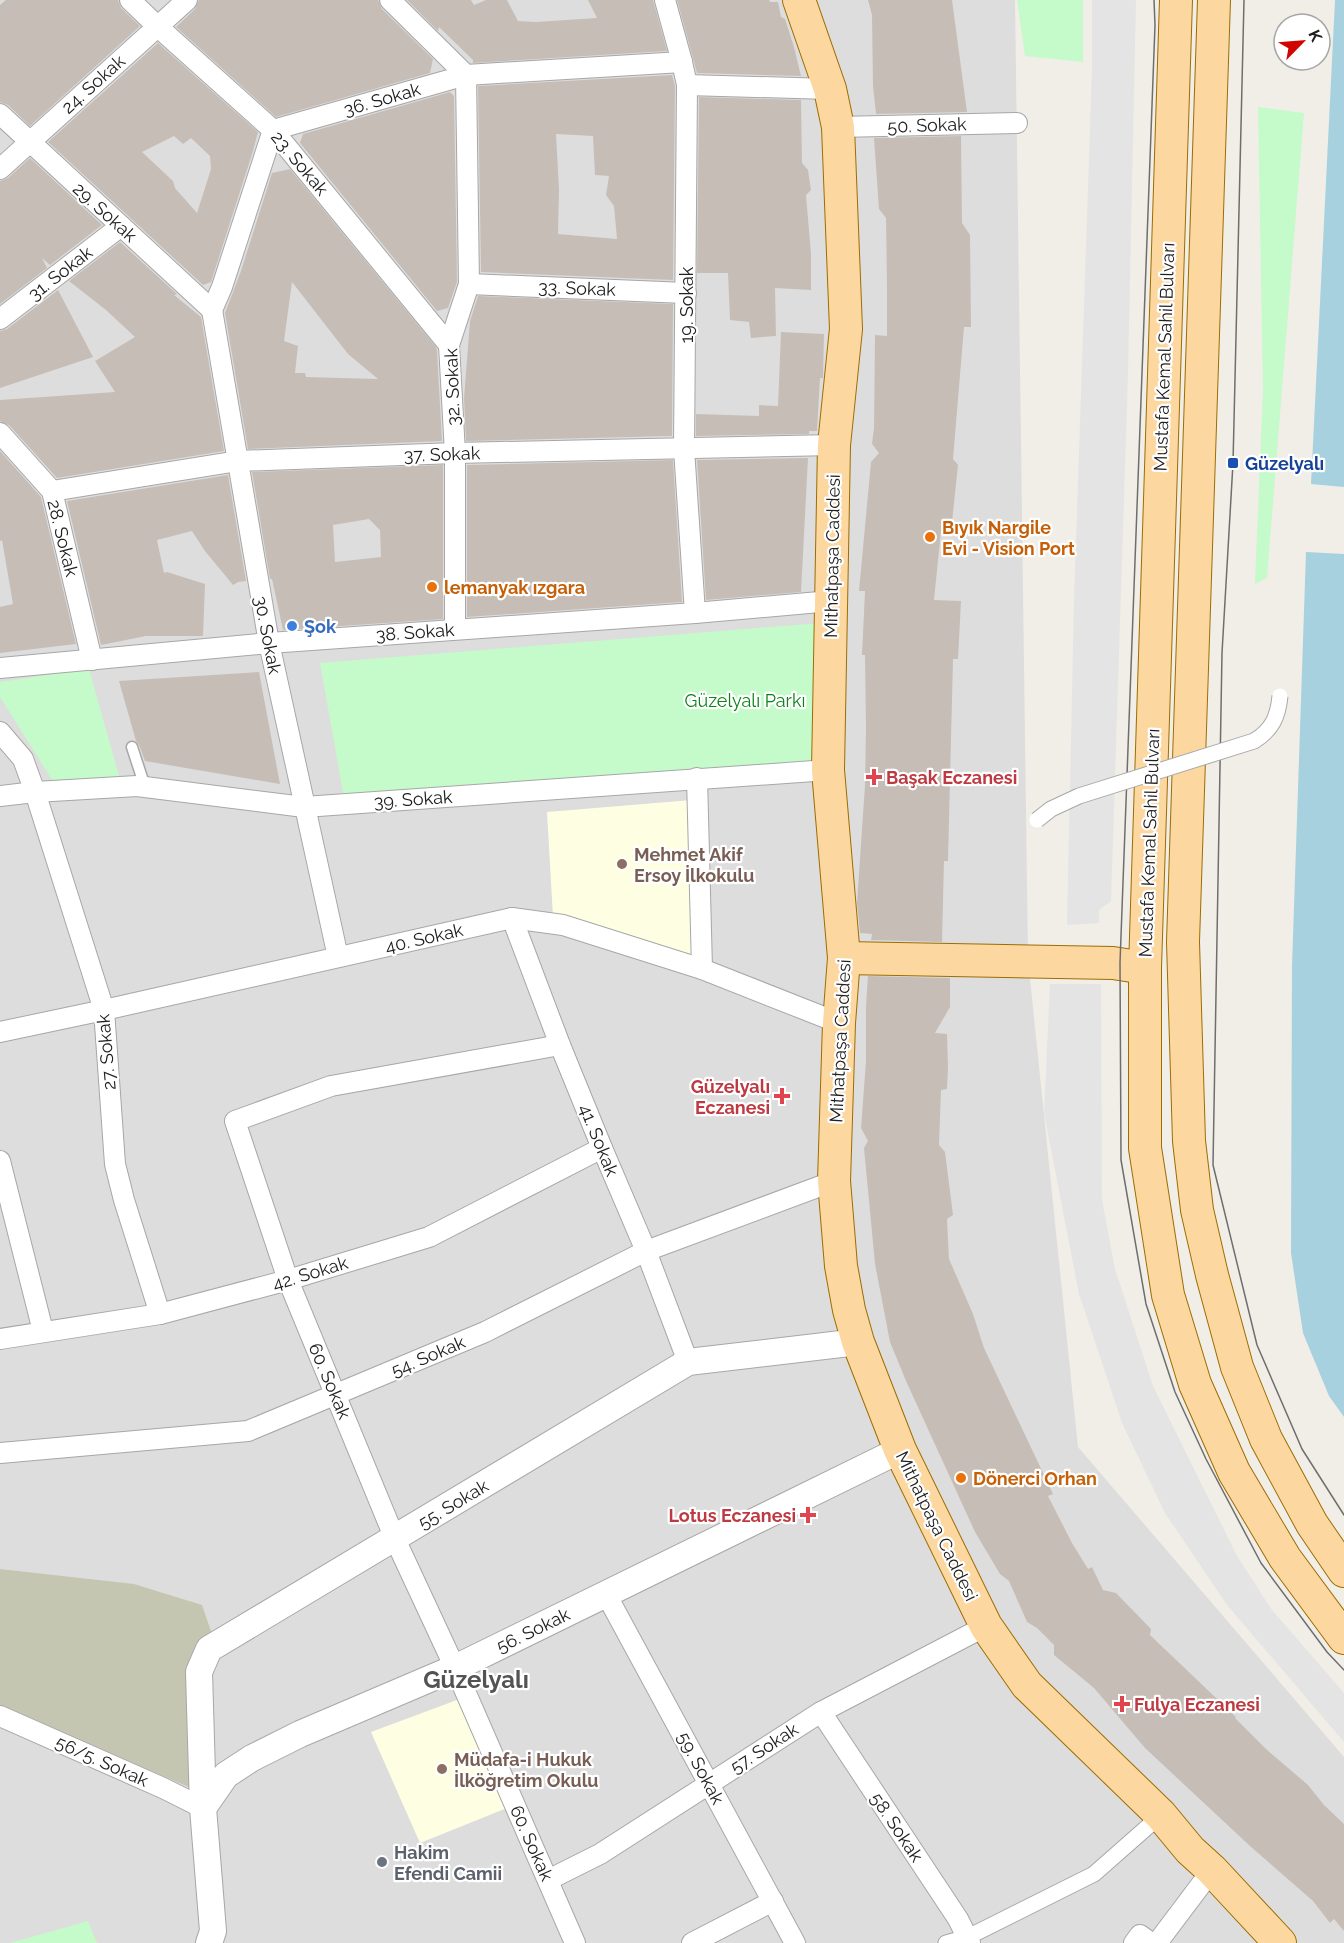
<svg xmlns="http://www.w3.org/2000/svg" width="1344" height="1943" viewBox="0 0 1344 1943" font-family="Raleway,sans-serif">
<rect width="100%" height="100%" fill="#f1eee7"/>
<!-- residential -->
<path fill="#dedddd" d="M0,0H1015L1028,959L1078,1447L1344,1757V1943H0Z"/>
<!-- education -->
<g fill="#feffe2">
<path d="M692,800L696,958L553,917L547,812Z"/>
<path d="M465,1697L512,1806L420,1843L371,1732Z"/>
</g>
<!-- construction -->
<path fill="#c5c6b2" d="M0,1569L134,1584L202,1605L213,1637L191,1788L0,1706Z"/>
<!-- park -->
<g fill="#c5faca">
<path d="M1017,0H1083V62L1025,56Z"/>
<path d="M1258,107L1304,113L1267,578L1255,584L1263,391Z"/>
<path d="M822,623L819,765L344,798L320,663Z"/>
<path d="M89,669L121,783L52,780L0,697V682Z"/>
<path d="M88,1921L97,1943H10Z"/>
</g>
<!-- parking -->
<g fill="#e4e4e4">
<path d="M1092,0H1136L1128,373L1111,901L1099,910V923L1067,925L1074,600L1092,70Z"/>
<path d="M1050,984H1101L1102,1200L1115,1269L1153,1386L1237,1556L1272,1610L1344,1693V1742L1227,1605L1165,1513L1122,1423L1079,1294L1044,1113Z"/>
</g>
<!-- water -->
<g fill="#a7d1df">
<path d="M1335,0H1344V487L1311,484Z"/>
<path d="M1306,552L1344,554V1417L1329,1396L1303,1333L1291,1253L1292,966Z"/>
</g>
<!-- building -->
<g fill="#c6beb6" fill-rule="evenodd">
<path d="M6,0H118L121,8L140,26L30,126L8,105L0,102V5Z"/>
<path d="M199,0H378L382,9L433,59L430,73L276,117L176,27L195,9Z"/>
<path d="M407,0H471L474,5L486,0H507L518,21L536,22L597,18L588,0H653L667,51L473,63V60L439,27L438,31Z"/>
<path d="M677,0H769L770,2H778L781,17L785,19L794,47L801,76L697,73Z"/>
<path d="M868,0H952L967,112L876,114L873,86L872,15Z"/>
<path d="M158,43L258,132L253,151L211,282L203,285L48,142ZM174,136L183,144L191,138L210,156L211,169L197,213L175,188L173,181L142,152Z"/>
<path d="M672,75L675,86L673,280L481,272L478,86ZM556,134L593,136L595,175L609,176L606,195L614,206L617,239L558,234L559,189Z"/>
<path d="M450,92L454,96L457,282L448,308L437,311L300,143L303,134Z"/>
<path d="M699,97L801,100L802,163L808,170L811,190L806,195L811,254V290L775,288L776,336L751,338L749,322L730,320L728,273H697Z"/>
<path d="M961,136L962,223L970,235L971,327H964L953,459L958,465L951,532L941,531L934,600L961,601L958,659H953L948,861H944L942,942L871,940L872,934L860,933L857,903L865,785L866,728L865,655H862L865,591H859L871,462L879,453L872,444L874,428L875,335L887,336V286L886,218L879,209L874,138Z"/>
<path d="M30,158L102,225L50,265L42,258L47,268L0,304V181L8,178Z"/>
<path d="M290,169L436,347L437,351L442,441L248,449L225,313L241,271L272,173ZM292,282L348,354L378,379L306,377L305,373H295L298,346L284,341Z"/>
<path d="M120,242L177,294L174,295L201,317L224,451L57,478L9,425L0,421V400L115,392L95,361L135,337L106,310L69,281Z"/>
<path d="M58,290L93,357L0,388V331L7,329Z"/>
<path d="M478,296L673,304L672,436L466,441L464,398L470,321Z"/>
<path d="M781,332L824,334L823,376V378H820L817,431H809V434L696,436V414L759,416V405L778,406Z"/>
<path d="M0,451L41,497L76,644L0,653V607L13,604L2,540L0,541Z"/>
<path d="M808,458L801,592L706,600L697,460Z"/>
<path d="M673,460L682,602L467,617V465Z"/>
<path d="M443,465V619L283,630L272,579H270L252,472ZM369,519L380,530L381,557L335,562L333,525Z"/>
<path d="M228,475L246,581L238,582L233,585L205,551L192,531L157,540L164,573L167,572L205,584L203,636H146L101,645L67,501Z"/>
<path d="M259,672L280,784L145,761L139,745L136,741L119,681Z"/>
<path d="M868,976L950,978V1007L935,1033L947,1034L948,1067L947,1089L941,1090L939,1145L945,1152L953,1215L947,1219L949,1259L973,1314L984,1348L1053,1494L1048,1496L1072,1543L1088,1569L1092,1567L1103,1590L1116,1593L1151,1629L1150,1635L1236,1717L1235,1718L1266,1749L1308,1785L1324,1805L1344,1824V1931L1334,1919L1330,1923L1313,1901L1250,1846L1145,1748L1094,1688L1054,1655V1645L1037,1628L1027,1622L1009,1581L1000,1574L975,1532L906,1381L890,1342L875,1264L864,1148L868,1141L861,1128L866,1061V1006Z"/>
</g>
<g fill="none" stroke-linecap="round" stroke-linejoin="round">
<defs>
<path id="service" d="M132,747L145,787"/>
<path id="pedestrian" d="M946,1943L968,1937L1094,1874L1161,1815"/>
<g id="minor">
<path d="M130,0L157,26L273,130L449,345"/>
<path d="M390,0L466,75L469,284L449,345L455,453V629"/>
<path d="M665,0L682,62L687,85L684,449L695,613"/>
<path d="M687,85L830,89"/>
<path d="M0,114L212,310"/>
<path d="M838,127L1017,123"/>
<path d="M0,169L187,0"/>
<path d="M469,284L686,293"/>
<path d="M212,310L269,643L338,957"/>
<path d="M212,310L222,287L273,130L466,75L682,62"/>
<path d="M0,319L121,226"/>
<path d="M0,433L52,491L92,660"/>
<path d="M52,491L238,461L455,453L834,445"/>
<path d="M0,668L269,643L695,613L831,601"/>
<path d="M0,732L23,759L35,792L104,1010L115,1164L124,1200L160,1314"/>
<path d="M697,778L702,969"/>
<path d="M0,796L35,792L137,786L304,807L828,770"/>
<path d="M512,918L560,1045L602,1148L646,1251L688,1362"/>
<path d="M0,1032L104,1010L512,918L563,925L702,969L839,1023"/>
<path d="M560,1045L331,1086L235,1121L288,1280L395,1539L455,1668L575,1943"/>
<path d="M0,1161L43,1331"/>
<path d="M0,1339L160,1314L288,1280L429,1237L602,1148"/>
<path d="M0,1453L248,1431L485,1332L646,1251L834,1181"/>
<path d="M606,1594L795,1943"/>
<path d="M821,1712L958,1919L970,1943"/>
<path d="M0,1716L163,1788L203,1808"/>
<path d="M548,1880L600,1854L821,1712L986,1626"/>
<path d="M692,1943L773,1901"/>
<path d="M1134,1943L1140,1935L1151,1943"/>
<path d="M1157,1943L1212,1870"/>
</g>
<g id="tertiary">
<path d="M203,1808L226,1775L252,1758L300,1734L455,1668L900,1450"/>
<path d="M209,1943L213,1931L203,1808L199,1672L209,1649L688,1362L858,1342"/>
</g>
<g id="primary">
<path d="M799,0L830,89L838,127L846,329L834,445L828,770L844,958L839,1023L834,1181L841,1266L849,1310L858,1342L900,1450L986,1626L1027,1685L1161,1815L1190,1850L1212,1870L1280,1943"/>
<path d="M1176,0L1145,968V1148L1168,1295L1195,1384L1234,1472L1285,1558L1344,1638"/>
<path d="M1214,0L1183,942L1189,1141L1197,1210L1212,1275L1237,1367L1266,1439L1312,1524L1344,1571"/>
<path d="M844,958L1113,963L1145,968"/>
</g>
</defs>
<!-- service casing -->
<use href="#service" stroke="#a7a7a7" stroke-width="13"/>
<!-- pedestrian casing -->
<use href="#pedestrian" stroke="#a7a7a7" stroke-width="17"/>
<!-- minor casing -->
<use href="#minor" stroke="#a7a7a7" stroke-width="22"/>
<!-- tertiary casing -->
<use href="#tertiary" stroke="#a7a7a7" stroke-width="28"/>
<!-- primary casing -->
<use href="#primary" stroke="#9d6d00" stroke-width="34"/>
<!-- service -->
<use href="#service" stroke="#fff" stroke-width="10"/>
<!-- pedestrian -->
<use href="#pedestrian" stroke="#fff" stroke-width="15"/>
<!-- minor -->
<use href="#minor" stroke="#fff" stroke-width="20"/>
<!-- tertiary -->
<use href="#tertiary" stroke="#fff" stroke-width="26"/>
<!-- primary -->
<use href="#primary" stroke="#fdd7a0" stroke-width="32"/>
<!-- tram -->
<g stroke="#6e6e6e" stroke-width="1.5">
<path d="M1154,0L1155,25L1120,963L1121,1160L1146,1304L1175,1392L1206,1459L1261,1563L1327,1652L1344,1670"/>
<path d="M1244,0L1233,463L1222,653L1213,1165L1257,1345L1302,1449L1344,1515"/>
</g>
<defs>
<path id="pedestrian-bridge" d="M1037,820L1051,809L1079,796L1254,741C1272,730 1278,717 1280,696"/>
</defs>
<!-- pedestrian-bridge casing -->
<use href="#pedestrian-bridge" stroke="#a7a7a7" stroke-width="17" stroke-linecap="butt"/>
<!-- pedestrian-bridge -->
<use href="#pedestrian-bridge" stroke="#fff" stroke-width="15"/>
</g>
<!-- markers -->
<rect fill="#1a4fb4" stroke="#fff" stroke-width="2" x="1227" y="457" width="12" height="12" rx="3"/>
<g fill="#e8710a" stroke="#fff" stroke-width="2">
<circle cx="930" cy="537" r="6"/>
<circle cx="432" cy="587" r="6"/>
<circle cx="961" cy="1478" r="6"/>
</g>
<circle fill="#3f7fe0" stroke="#fff" stroke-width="2" cx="292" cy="626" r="6"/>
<g fill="#e0444e" stroke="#fff" stroke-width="2">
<path d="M871 768h6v6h6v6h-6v6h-6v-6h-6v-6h6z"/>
<path d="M779 1087h6v6h6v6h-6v6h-6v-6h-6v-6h6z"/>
<path d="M805 1506h6v6h6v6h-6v6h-6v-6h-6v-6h6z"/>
<path d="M1119 1695h6v6h6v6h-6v6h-6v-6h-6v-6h6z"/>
</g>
<g fill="#8d6e63" stroke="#fff" stroke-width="2">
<circle cx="622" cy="864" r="6"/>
<circle cx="442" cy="1769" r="6"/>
</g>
<circle fill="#6b7280" stroke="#fff" stroke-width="2" cx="382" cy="1862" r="6"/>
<g text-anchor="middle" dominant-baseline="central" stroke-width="4.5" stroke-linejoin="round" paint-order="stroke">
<!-- street labels -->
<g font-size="18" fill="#202020" stroke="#fff">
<text transform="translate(93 84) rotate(-42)">24. Sokak</text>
<text transform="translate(382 99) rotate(-16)">36. Sokak</text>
<text transform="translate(927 125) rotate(-2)">50. Sokak</text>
<text transform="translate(300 163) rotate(50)">23. Sokak</text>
<text transform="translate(105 212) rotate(42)">29. Sokak</text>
<text transform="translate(60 273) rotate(-38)">31. Sokak</text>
<text transform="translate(577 288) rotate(2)">33. Sokak</text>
<text transform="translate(686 305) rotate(-90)">19. Sokak</text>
<text transform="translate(1164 357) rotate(-88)">Mustafa Kemal Sahil Bulvarı</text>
<text transform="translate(452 387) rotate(-92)">32. Sokak</text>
<text transform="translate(442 454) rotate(-2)">37. Sokak</text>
<text transform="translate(63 538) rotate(76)">28. Sokak</text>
<text transform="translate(832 556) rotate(-89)">Mithatpaşa Caddesi</text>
<text transform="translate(415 632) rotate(-4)">38. Sokak</text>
<text transform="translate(268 635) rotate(79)">30. Sokak</text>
<text transform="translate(413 799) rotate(-4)">39. Sokak</text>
<text transform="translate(1149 843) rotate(-88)">Mustafa Kemal Sahil Bulvarı</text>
<text transform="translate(424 938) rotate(-13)">40. Sokak</text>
<text transform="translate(840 1041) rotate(-87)">Mithatpaşa Caddesi</text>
<text transform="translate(106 1052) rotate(-95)">27. Sokak</text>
<text transform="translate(599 1140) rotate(68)">41. Sokak</text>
<text transform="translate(310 1273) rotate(-17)">42. Sokak</text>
<text transform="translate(428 1356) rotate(-23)">54. Sokak</text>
<text transform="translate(330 1381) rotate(67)">60. Sokak</text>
<text transform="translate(453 1504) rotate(-31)">55. Sokak</text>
<text transform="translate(937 1526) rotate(64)">Mithatpaşa Caddesi</text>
<text transform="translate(533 1630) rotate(-26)">56. Sokak</text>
<text transform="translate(764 1748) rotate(-33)">57. Sokak</text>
<text transform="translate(102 1761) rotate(24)">56/5. Sokak</text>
<text transform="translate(701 1768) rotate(62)">59. Sokak</text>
<text transform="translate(897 1827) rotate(56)">58. Sokak</text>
<text transform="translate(532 1843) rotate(66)">60. Sokak</text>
</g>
<!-- transit labels -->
<g font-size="18" font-weight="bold" fill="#164399" stroke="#fff" text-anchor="start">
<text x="1245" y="463">Güzelyalı</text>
</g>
<!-- food labels -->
<g font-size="18" font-weight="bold" fill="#c56008" stroke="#fff" text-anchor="start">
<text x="942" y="527">Bıyık Nargile<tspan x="942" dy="21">Evi - Vision Port</tspan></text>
<text x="444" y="587">lemanyak ızgara</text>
<text x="973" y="1478">Dönerci Orhan</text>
</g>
<!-- shop labels -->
<g font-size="18" font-weight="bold" fill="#366cbe" stroke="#fff" text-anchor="start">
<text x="304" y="626">Şok</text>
</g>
<!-- park labels -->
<g font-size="18" fill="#0b8218" stroke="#fff">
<text x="745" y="700">Güzelyalı Parkı</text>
</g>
<!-- health labels -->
<g font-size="18" font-weight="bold" fill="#be3a42" stroke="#fff" text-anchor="start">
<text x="886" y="777">Başak Eczanesi</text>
<text x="770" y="1086" text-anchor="end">Güzelyalı<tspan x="770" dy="21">Eczanesi</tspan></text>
<text x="796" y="1515" text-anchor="end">Lotus Eczanesi</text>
<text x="1134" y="1704">Fulya Eczanesi</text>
</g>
<!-- education labels -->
<g font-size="18" font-weight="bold" fill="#785e54" stroke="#fff" text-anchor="start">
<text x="634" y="854">Mehmet Akif<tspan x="634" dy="21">Ersoy İlkokulu</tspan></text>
<text x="454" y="1759">Müdafa-i Hukuk<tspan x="454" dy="21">İlköğretim Okulu</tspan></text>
</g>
<!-- worship labels -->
<g font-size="18" font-weight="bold" fill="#5b616d" stroke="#fff" text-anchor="start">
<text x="394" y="1852">Hakim<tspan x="394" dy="21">Efendi Camii</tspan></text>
</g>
<!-- district labels -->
<g font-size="24" font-weight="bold" fill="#535353" stroke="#fff">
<text x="476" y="1679">Güzelyalı</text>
</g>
</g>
<!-- north arrow -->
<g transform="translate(1302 42) rotate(65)"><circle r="28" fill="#ffffff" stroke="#a6a6a6" stroke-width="1.5"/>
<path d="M0-4.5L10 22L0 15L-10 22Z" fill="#d10500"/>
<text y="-9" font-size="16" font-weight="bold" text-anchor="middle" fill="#202020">K</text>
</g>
</svg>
